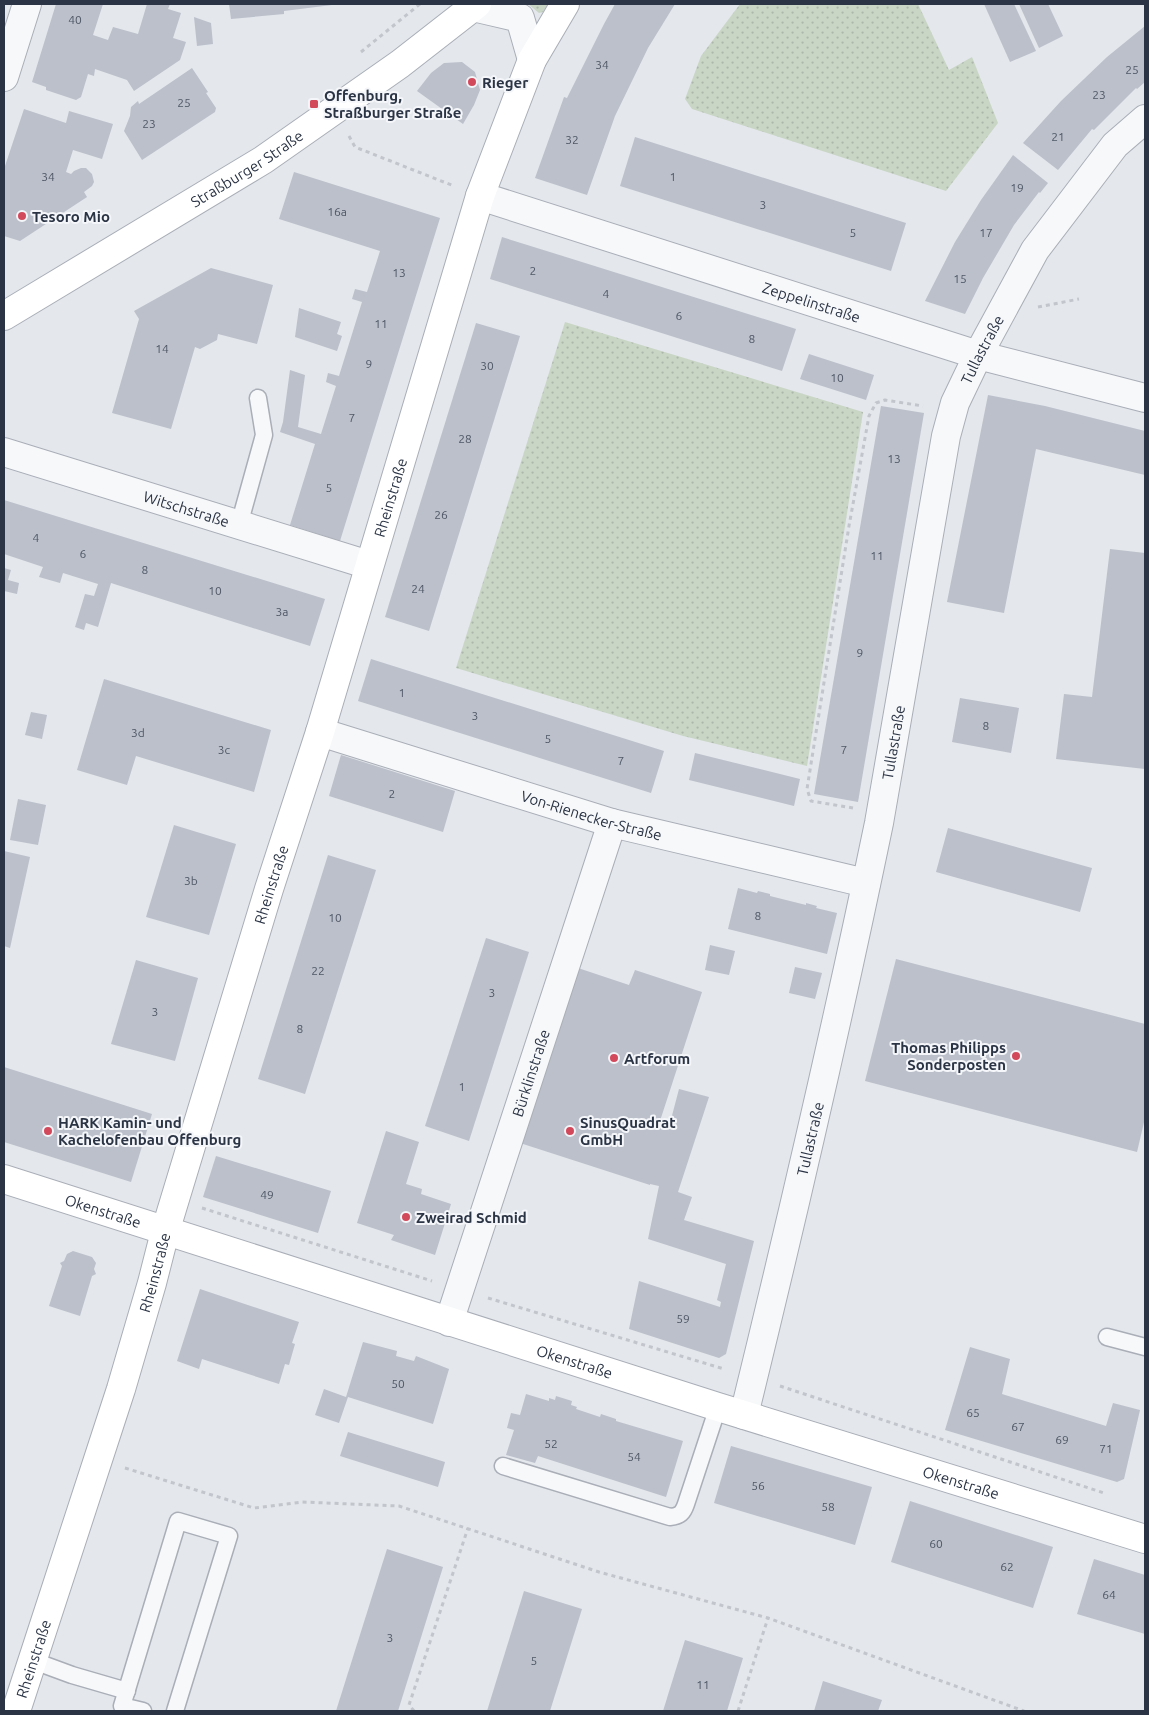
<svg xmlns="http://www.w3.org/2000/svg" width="1149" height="1715" viewBox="0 0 1149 1715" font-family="Ubuntu,sans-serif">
<defs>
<pattern id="grass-dots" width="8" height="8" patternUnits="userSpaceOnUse" patternTransform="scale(1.25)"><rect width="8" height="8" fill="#c9d6c5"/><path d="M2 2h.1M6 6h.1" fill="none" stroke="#adb8ab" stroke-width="1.8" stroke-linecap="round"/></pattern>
</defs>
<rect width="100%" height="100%" fill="#e4e7ec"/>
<!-- grass -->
<g fill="url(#grass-dots)">
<path d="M528,4H548L543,12L539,13Z"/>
<path d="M740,4H918L949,70L972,57L998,123L946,191L692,109L685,99L701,56Z"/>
<path d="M565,322L863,412L807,766L683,736L456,668Z"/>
</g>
<!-- building -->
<g fill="#bbc0ca">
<path d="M56,4H103L93,35L108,40L113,27L138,34L147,4H170L168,9L181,13L173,38L186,42L180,60L134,91L127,80L95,69L94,76L88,74L81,97L76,100L46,90V87L32,82Z"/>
<path d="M229,4H332V5L284,11V14L231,19Z"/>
<path d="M615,4H675L648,48L615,116L587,195L535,178L564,97L567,98L604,24Z"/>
<path d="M984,4H1014L1036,51L1010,62Z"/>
<path d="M1019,4H1048L1063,36L1039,48Z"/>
<path d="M194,17L211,23L213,44L197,46Z"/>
<path d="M1145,26V82L1137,89L1136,88L1094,130L1092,129L1058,170L1023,143L1061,101L1107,57Z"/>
<path d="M462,62L475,72L480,90L474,105L463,124L417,91L431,73L444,63Z"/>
<path d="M192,68L208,92L206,93L216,108L215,112L142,160L124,131L130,116L131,107L138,101L139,104Z"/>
<path d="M24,109L66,123L69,111L113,124L102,159L73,150L66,172L71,174L74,171L81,168H86L92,174L94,182L92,186L84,192L87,197L20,241L4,236V169Z"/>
<path d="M635,137L906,223L891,271L620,186Z"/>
<path d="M1013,155L1048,183L1040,193L1039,192L1014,225L983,278L965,314L925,301L955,242L981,200Z"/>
<path d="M294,172L440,218L340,541L290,525L315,444L280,432L283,422L290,370L305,375L298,427L321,434L336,386L326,382L328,373L339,376L362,302L352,299L355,289L367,292L380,251L279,219Z"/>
<path d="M502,237L796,329L782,371L490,279Z"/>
<path d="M211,268L273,285L257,344L218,334L217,340L200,349L195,347L171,429L112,413L139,319L134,311Z"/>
<path d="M299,308L341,322L337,334L342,336L337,351L295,337Z"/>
<path d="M476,323L520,336L429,631L385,617Z"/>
<path d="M809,354L874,375L866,400L800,379Z"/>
<path d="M988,395L1045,406L1145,431V475L1036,449L1004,613L947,602Z"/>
<path d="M881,406L924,413L858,802L814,794Z"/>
<path d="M4,500L325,599L310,646L111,583L98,627L86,623L84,630L75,627L85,594L94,596L98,584L63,573L60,583L39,577L43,567L4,554Z"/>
<path d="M1110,549L1145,553V769L1056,759L1064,694L1092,697Z"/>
<path d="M4,568L11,570L8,580L19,583L17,594L4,591Z"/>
<path d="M371,659L664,751L651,793L358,701Z"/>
<path d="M104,679L271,730L254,792L136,756L127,785L77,770Z"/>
<path d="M960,698L1019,708L1011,753L952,742Z"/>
<path d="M31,712L47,715L42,739L25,735Z"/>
<path d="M695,753L800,779L794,806L689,780Z"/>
<path d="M341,755L455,791L443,832L329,796Z"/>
<path d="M18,799L46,805L38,845L10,840Z"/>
<path d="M174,825L236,844L209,935L146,917Z"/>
<path d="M948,828L1092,868L1080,912L936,872Z"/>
<path d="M4,851L30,857L10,948L4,946Z"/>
<path d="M328,855L376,870L305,1094L258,1079Z"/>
<path d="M738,888L757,893L758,891L770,894V896L806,905V903L817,906L816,908L837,913L827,954L728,929Z"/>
<path d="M486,938L529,952L469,1141L425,1126Z"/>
<path d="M710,945L735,951L729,975L705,970Z"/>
<path d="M896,959L1145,1024V1118L1137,1152L865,1081Z"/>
<path d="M136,960L198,978L175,1061L111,1044Z"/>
<path d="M795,967L822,973L815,999L789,993Z"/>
<path d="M578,968L629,985L635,970L702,992L659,1124L669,1127L679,1089L709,1097L678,1192L692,1197L684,1220L754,1241L726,1354L719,1358L629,1329L639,1281L720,1307L721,1302L717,1300L726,1264L648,1239L659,1186L650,1184V1185L520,1143Z"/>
<path d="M4,1067L152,1114L131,1182L4,1142Z"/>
<path d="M386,1131L419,1142L406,1184L422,1189L421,1194L451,1204L435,1255L391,1240L394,1235L357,1223Z"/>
<path d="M216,1156L331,1191L318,1233L203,1197Z"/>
<path d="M73,1251L92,1257L96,1263L94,1269L96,1274L92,1276L80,1316L49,1306L62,1266L60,1263L64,1261L67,1254Z"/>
<path d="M200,1289L299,1322L292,1343L295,1344L289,1365L285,1364L279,1384L202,1359L199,1369L177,1361Z"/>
<path d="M363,1342L397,1351L396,1356L414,1361L416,1356L449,1369L433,1424L348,1397L339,1423L315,1415L324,1389L346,1397Z"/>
<path d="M970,1347L1010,1359L1002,1394L1106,1426L1113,1403L1140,1410L1124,1479L1117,1482L945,1430Z"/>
<path d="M526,1394L549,1401V1398L555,1400L556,1396L572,1401L571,1405L577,1407L576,1409L600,1417L601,1414L616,1419V1421L683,1441L666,1497L538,1456L535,1463L506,1455L514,1430L507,1428L511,1413L520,1415Z"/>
<path d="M348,1432L445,1462L438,1487L340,1456Z"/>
<path d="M731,1446L872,1487L855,1545L714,1503Z"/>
<path d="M910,1501L1053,1547L1033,1608L891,1562Z"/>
<path d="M387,1549L443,1567L398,1711H336Z"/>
<path d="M1094,1559L1145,1575V1634L1077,1614Z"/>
<path d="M524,1591L582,1609L550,1711H487Z"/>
<path d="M685,1640L743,1658L727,1711H663Z"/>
<path d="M823,1681L882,1700L878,1711H814Z"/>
</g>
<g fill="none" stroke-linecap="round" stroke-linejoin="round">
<defs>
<g id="lane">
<path d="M239,525L264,435L258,398"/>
<path d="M1107,1337L1145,1347"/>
<path d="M503,1466L670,1517C680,1516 683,1513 686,1504L718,1407"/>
<path d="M34,1661L72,1675L127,1691"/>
<path d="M143,1711L122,1706L178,1521L229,1536L175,1711"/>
</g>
<g id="street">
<path d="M473,7L520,18L532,60"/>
<path d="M4,77L27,4"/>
<path id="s1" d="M480,196L978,355L1145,398"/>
<path id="s2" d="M4,452L369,565"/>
<path id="s3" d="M320,732L612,823L866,883"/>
<path id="s4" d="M449,1322L612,823"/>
<path id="s5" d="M744,1415C792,1219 838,1021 879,823L946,436L955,403L978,355L1035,250L1115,145L1145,119"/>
</g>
<g id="secondary">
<path id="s6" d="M4,316L263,160L400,64L477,4"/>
<path id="s7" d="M4,1179L718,1407L1145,1539"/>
<path id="s8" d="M16,1711L121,1389L152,1283L165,1232L269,889L320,732L480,196L532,60L565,4"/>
</g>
</defs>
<!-- lane casing -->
<use href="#lane" stroke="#a9aeb7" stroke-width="19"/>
<!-- street casing -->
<use href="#street" stroke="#a9aeb7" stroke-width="30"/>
<!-- secondary casing -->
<use href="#secondary" stroke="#a9aeb7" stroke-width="30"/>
<!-- path -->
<g stroke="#c2c5cb" stroke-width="3" stroke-dasharray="4 4" stroke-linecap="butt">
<path d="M361,52L420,4"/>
<path d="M349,136L355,147L454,186"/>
<path d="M1038,307L1079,299"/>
<path d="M853,808L811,801L807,789L849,526L869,416L876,403L885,400L923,406"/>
<path d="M202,1208L432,1281"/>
<path d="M488,1298L724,1369"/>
<path d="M780,1386L1104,1493"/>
<path d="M125,1468L254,1508L302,1502L399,1506L599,1572L768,1618L1024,1711"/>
<path d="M414,1711L409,1705L468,1528"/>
<path d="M738,1711L768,1618"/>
</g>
<!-- lane -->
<use href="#lane" stroke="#f7f8fa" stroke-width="16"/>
<!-- street -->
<use href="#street" stroke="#f7f8fa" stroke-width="28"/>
<!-- secondary -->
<use href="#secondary" stroke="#fff" stroke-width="28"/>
</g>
<!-- markers -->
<g fill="#d1495b" stroke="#f4f6f9" stroke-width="2">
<circle cx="472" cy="82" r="5"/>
<rect x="309" y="99" width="10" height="10" rx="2.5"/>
<circle cx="22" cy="216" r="5"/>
<circle cx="1016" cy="1056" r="5"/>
<circle cx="614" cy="1058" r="5"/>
<circle cx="48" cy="1131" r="5"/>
<circle cx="570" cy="1131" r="5"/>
<circle cx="406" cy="1217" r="5"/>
</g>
<g text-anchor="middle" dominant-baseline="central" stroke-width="4" stroke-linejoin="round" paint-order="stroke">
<!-- number labels -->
<g font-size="12" fill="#4f5766">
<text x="75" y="19">40</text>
<text x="602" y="64">34</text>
<text x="1132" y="69">25</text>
<text x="1099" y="94">23</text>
<text x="184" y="102">25</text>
<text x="149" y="123">23</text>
<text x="1058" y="136">21</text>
<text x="572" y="139">32</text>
<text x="48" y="176">34</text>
<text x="673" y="176">1</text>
<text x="1017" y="187">19</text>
<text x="763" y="204">3</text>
<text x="337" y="211">16a</text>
<text x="853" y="232">5</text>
<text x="986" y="232">17</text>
<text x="533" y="270">2</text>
<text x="399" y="272">13</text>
<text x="960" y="278">15</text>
<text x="606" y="293">4</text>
<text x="679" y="315">6</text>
<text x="381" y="323">11</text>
<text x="752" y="338">8</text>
<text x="162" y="348">14</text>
<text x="369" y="363">9</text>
<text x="487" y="365">30</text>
<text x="837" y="377">10</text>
<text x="352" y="417">7</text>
<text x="465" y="438">28</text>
<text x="894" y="458">13</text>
<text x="329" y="487">5</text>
<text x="441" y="514">26</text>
<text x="36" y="537">4</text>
<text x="83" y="553">6</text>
<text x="877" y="555">11</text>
<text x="145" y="569">8</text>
<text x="418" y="588">24</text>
<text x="215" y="590">10</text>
<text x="282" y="611">3a</text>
<text x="860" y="652">9</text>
<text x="402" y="692">1</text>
<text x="475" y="715">3</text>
<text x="986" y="725">8</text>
<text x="138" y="732">3d</text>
<text x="548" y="738">5</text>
<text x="224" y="749">3c</text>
<text x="844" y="749">7</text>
<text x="621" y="760">7</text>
<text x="392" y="793">2</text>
<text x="191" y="880">3b</text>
<text x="758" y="915">8</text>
<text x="335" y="917">10</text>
<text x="318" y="970">22</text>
<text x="492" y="992">3</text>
<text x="155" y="1011">3</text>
<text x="300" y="1028">8</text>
<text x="462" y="1086">1</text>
<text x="267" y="1194">49</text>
<text x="683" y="1318">59</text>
<text x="398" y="1383">50</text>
<text x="973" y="1412">65</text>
<text x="1018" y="1426">67</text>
<text x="1062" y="1439">69</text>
<text x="551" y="1443">52</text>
<text x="1106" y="1448">71</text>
<text x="634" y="1456">54</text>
<text x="758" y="1485">56</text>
<text x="828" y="1506">58</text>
<text x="936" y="1543">60</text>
<text x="1007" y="1566">62</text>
<text x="1109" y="1594">64</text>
<text x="390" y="1637">3</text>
<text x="534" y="1660">5</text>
<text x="703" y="1684">11</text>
</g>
<!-- poi labels -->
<g font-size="15" font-weight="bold" fill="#2b3445" stroke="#f4f6f9" text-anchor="start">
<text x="482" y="82">Rieger</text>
<text x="324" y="95">Offenburg,<tspan x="324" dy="17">Straßburger Straße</tspan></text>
<text x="32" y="216">Tesoro Mio</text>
<text x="1006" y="1047" text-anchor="end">Thomas Philipps<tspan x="1006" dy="17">Sonderposten</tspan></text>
<text x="624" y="1058">Artforum</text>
<text x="58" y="1122">HARK Kamin- und<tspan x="58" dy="17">Kachelofenbau Offenburg</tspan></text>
<text x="580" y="1122">SinusQuadrat<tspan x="580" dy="17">GmbH</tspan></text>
<text x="416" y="1217">Zweirad Schmid</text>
</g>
<!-- street labels -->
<g font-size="15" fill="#2b3445" stroke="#f4f6f9">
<text stroke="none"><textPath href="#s6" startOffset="284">Straßburger Straße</textPath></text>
<text stroke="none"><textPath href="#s1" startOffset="348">Zeppelinstraße</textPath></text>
<text stroke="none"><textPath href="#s5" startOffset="1094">Tullastraße</textPath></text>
<text stroke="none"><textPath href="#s8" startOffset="1270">Rheinstraße</textPath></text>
<text stroke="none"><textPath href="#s2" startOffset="191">Witschstraße</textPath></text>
<text stroke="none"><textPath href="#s5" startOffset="689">Tullastraße</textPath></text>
<text stroke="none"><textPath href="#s3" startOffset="284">Von-Rienecker-Straße</textPath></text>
<text stroke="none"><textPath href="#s8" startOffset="865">Rheinstraße</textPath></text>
<text stroke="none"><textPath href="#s4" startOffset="262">Bürklinstraße</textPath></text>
<text stroke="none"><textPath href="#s5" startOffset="284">Tullastraße</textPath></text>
<text stroke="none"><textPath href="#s7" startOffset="104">Okenstraße</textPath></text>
<text stroke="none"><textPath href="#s8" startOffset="460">Rheinstraße</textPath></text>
<text stroke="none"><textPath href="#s7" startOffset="599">Okenstraße</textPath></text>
<text stroke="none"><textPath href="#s7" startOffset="1004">Okenstraße</textPath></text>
<text stroke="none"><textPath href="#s8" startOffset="55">Rheinstraße</textPath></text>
</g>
</g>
<!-- border -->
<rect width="1149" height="1715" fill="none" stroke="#2b3445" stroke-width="10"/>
</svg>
